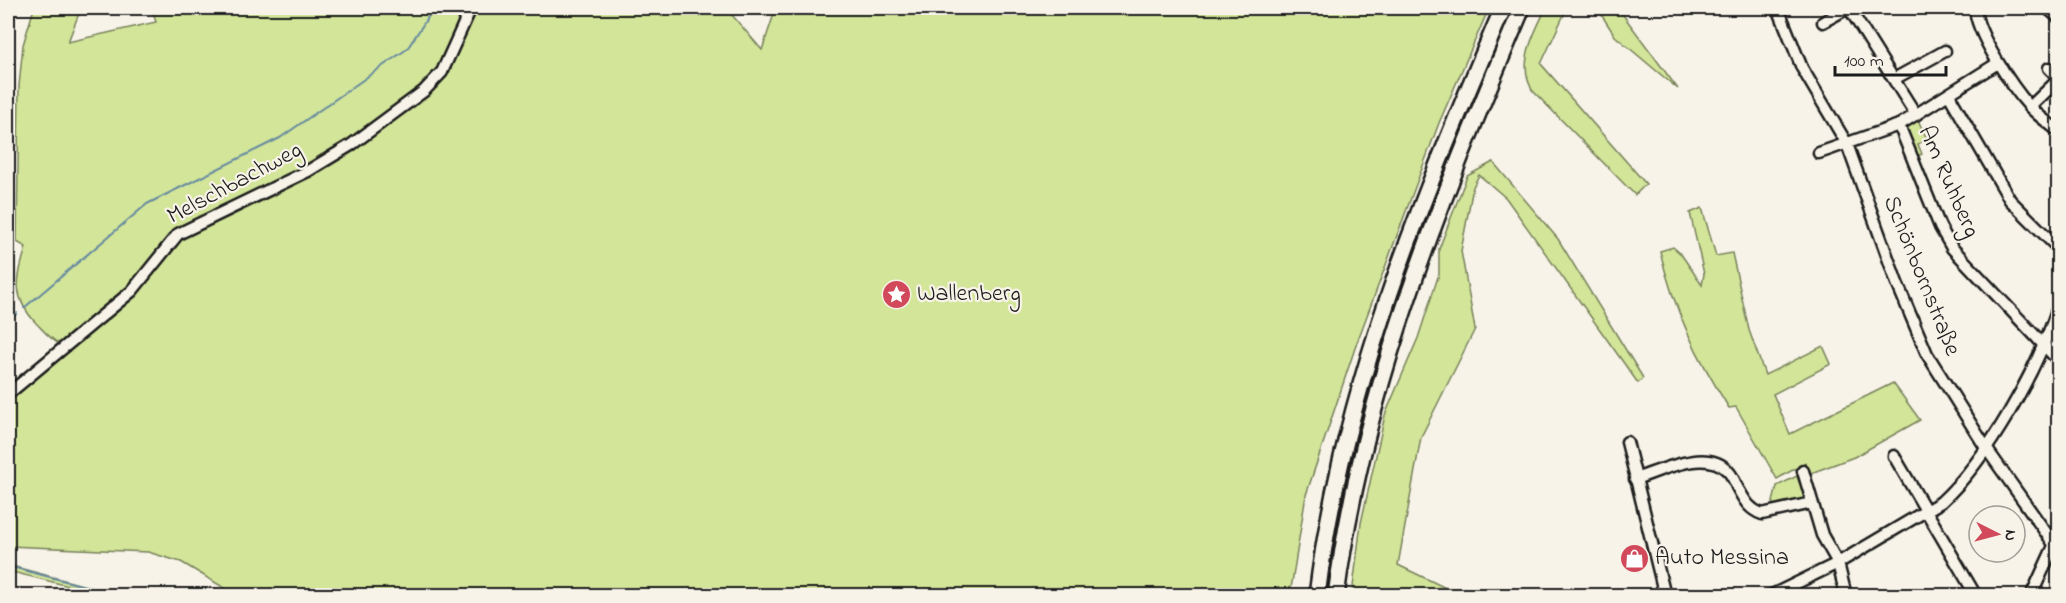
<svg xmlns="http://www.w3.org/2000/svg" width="2066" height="603" viewBox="0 0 2066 603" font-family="'Indie Flower',sans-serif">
<rect width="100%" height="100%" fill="#f7f3e8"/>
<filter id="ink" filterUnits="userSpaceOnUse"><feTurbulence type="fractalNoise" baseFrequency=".0167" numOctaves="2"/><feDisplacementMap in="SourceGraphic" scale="12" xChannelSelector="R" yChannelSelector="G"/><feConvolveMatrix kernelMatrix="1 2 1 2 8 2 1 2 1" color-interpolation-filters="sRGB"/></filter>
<g filter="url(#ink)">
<!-- green -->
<g fill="#d2e599" stroke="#77805a" stroke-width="1.5">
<path d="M34,8H81L68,42L156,22L152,8H726L762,50L776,8H1489L1439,123L1356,345L1306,495L1290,595H236L181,562L148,552L8,546V394L61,345C50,339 44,331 36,323C11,296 17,280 26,247L17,242L19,86L23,45Z"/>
<path d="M1546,8H1567L1541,64L1646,184L1635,195L1532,90C1517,62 1534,34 1546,8Z"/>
<path d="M1589,8H1618L1678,89L1615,36L1601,14Z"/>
<path d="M1917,118L1927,139L1918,144L1922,154L1915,157L1905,126Z"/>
<path d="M1493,162L1558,239L1643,378L1638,383L1506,198L1479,175L1473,187L1461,251L1475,329L1421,437L1398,565L1452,591V595H1352L1361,523L1385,415L1418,338L1439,274V249L1467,176Z"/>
<path d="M1702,208L1716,256L1732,253L1749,330L1765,375L1823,346L1831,364L1773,394L1790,434L1893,383L1920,420L1854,457L1811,473L1805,463L1777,479L1736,407L1729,408C1697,357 1674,311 1660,251L1673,247L1681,254L1702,285L1704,274L1690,213Z"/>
<path d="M1797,476L1799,482L1804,481V499L1771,510L1777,486Z"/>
<path d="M8,565L120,595H122H105L8,571Z"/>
</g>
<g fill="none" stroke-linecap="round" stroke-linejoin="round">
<!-- stream -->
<g stroke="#6689a0" stroke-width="2">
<path d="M24,308L147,204L280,138L407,49L434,8"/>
<path d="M8,322L17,313"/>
<path d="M8,566L122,596"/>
</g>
<defs>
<g id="minor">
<path d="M1778,8L1802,68L1847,144L1897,283L1927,354L1986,448L2054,544"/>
<path d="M1849,8L1916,115"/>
<path d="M1975,8C1976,33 2012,87 2030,107C2038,116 2049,123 2058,131"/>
<path d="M2047,8L2058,17"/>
<path d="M1823,22L1848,8"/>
<path d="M2049,68L2058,77"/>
<path d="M1894,79L1945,51"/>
<path d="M1949,95L2010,200L2058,248"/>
<path d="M2030,107L2058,80"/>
<path d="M1899,125L1940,227L1952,248L2058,360"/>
<path d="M1819,153L1899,125L1998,63"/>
<path d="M8,394L132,291L178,234L308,171L351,145L424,91L442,72L471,8"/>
<path d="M1627,442L1665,596"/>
<path d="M1894,456L1976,596"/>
<path d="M1803,471L1822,535L1838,563L1941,502C1989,458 2038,368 2058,307"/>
<path d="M1635,479C1660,471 1707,447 1728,471C1732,475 1735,482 1737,487C1744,499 1748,509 1762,514L1812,503"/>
<path d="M1770,596L1838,563L1846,596"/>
<path d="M2031,596L2058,537"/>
</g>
<g id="highway">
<path d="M1317,596C1342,389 1422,197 1503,8"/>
<path d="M1336,596C1364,383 1440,203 1522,8"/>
</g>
</defs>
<!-- minor casing -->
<use href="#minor" stroke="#1c1c1c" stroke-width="15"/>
<!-- highway casing -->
<use href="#highway" stroke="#1c1c1c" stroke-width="20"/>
<!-- minor -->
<use href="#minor" stroke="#f7f3e8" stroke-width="10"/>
<!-- highway -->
<use href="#highway" stroke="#f7f3e8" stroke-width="15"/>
</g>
</g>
<!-- icons -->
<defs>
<symbol id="sight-disc" viewBox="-11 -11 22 22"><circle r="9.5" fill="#d1495b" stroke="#f7f3e8"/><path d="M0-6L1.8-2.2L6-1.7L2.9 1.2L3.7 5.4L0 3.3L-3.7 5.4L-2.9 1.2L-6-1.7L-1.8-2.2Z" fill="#fff"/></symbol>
<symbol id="shop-disc" viewBox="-11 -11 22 22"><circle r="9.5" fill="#d1495b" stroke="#f7f3e8"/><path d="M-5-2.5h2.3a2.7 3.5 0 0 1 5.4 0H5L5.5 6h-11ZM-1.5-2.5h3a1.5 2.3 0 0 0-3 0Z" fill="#fff"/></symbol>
</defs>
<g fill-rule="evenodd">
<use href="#sight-disc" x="880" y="278" width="33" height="33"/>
<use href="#shop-disc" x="1618" y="542" width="33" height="33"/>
</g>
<g text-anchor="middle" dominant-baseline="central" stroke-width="4.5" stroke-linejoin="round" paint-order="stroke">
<!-- street labels -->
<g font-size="24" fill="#1c1c1c" stroke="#f7f3e8">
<text transform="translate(1948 182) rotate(66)">Am Ruhberg</text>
<text transform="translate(235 184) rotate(-28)">Melschbachweg</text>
<text transform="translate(1921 276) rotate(68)">Schönbornstraße</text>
</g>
<!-- poi labels -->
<g font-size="24" fill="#1c1c1c" stroke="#f7f3e8" text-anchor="start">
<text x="917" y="294">Wallenberg</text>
<text x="1655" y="558">Auto Messina</text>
</g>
</g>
<!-- margin -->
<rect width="2066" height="603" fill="none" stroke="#f7f3e8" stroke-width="30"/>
<rect x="15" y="15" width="2036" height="573" fill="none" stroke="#1c1c1c" stroke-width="2" filter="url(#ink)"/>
<!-- north arrow -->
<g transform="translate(1997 534) rotate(96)"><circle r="28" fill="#f7f3e8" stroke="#9f9d96" stroke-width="1.5"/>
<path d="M0-4.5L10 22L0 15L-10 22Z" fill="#d1495b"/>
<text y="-9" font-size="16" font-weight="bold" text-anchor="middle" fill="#1c1c1c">N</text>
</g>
<!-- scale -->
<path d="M1835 66v9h111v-9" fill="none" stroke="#1c1c1c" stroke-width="3"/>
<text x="1844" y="66" font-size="18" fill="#1c1c1c" stroke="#f7f3e8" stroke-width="4.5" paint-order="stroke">100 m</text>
</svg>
